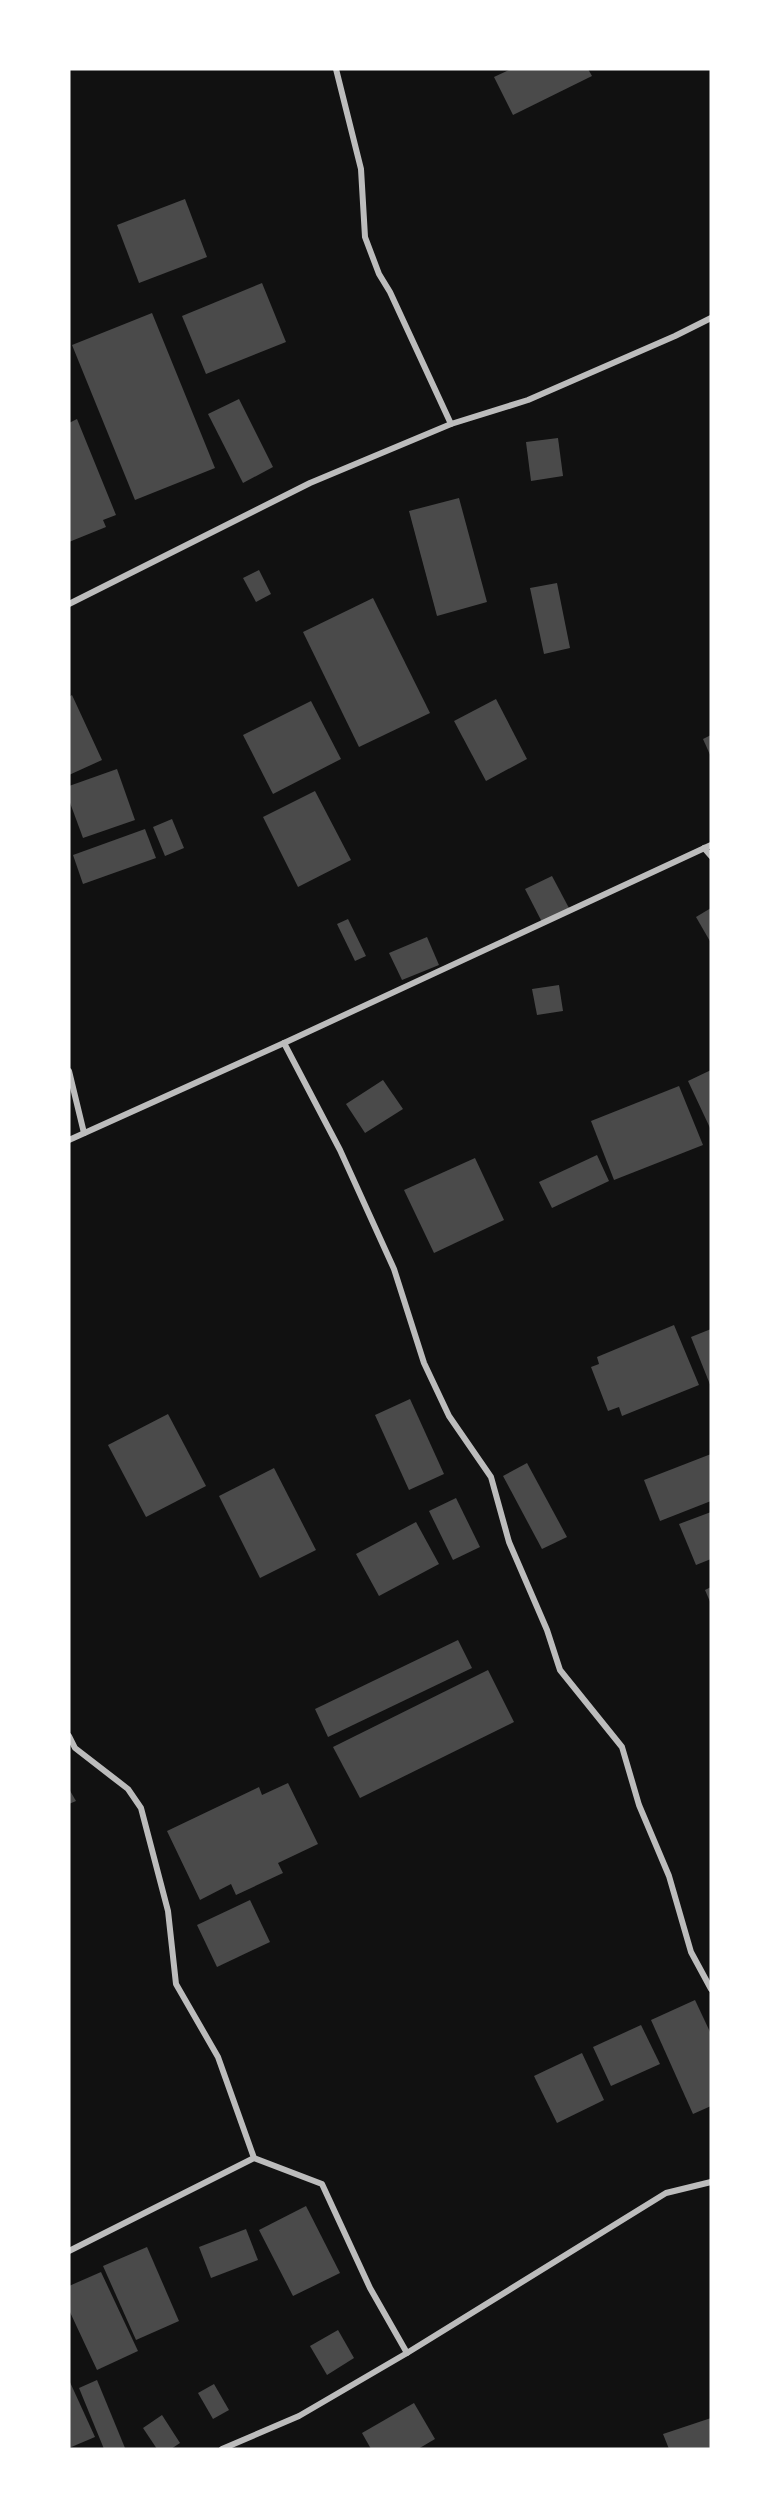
<svg xmlns="http://www.w3.org/2000/svg" width="780" height="2518" viewBox="0 0 780 2518" font-family="'Space Grotesk',sans-serif">
<rect width="100%" height="100%" fill="#111"/>
<!-- building -->
<g fill="#4a4a4a">
<path d="M511,69H588L592,76L513,115L494,77Z"/>
<path d="M185,199L207,257L139,283L117,225Z"/>
<path d="M262,283L286,342L206,374L182,316Z"/>
<path d="M152,313L215,468L135,500L72,345Z"/>
<path d="M239,399L273,467L243,483L208,414Z"/>
<path d="M77,419L116,515L103,520L106,527L69,542V423Z"/>
<path d="M558,438L563,476L531,481L526,442Z"/>
<path d="M459,498L487,602L437,616L409,511Z"/>
<path d="M259,570L271,594L256,602L243,578Z"/>
<path d="M557,583L570,648L544,654L530,588Z"/>
<path d="M373,598L430,713L359,747L303,632Z"/>
<path d="M72,695L102,760L69,775V697Z"/>
<path d="M496,699L527,759L486,781L454,721Z"/>
<path d="M311,701L341,759L273,794L243,735Z"/>
<path d="M711,735V757L703,739Z"/>
<path d="M117,769L135,820L83,838L69,800V786Z"/>
<path d="M315,791L351,860L298,887L263,817Z"/>
<path d="M172,819L184,848L165,856L153,827Z"/>
<path d="M145,829L156,858L83,884L73,855Z"/>
<path d="M552,876L570,910L543,924L525,889Z"/>
<path d="M711,908V943L696,917Z"/>
<path d="M348,919L366,956L355,961L337,924Z"/>
<path d="M427,937L439,965L402,980L389,953Z"/>
<path d="M559,985L563,1011L537,1015L532,989Z"/>
<path d="M711,1070V1130L688,1081Z"/>
<path d="M383,1080L403,1109L365,1133L346,1104Z"/>
<path d="M679,1086L703,1145L614,1180L591,1121Z"/>
<path d="M597,1155L609,1181L552,1208L539,1182Z"/>
<path d="M475,1158L504,1220L434,1253L404,1190Z"/>
<path d="M674,1325L699,1385L622,1416L619,1407L608,1411L591,1367L599,1364L597,1357Z"/>
<path d="M711,1329V1387L691,1337Z"/>
<path d="M410,1399L444,1474L409,1490L375,1415Z"/>
<path d="M168,1414L206,1486L146,1517L108,1445Z"/>
<path d="M711,1454V1501L660,1521L644,1480Z"/>
<path d="M527,1463L567,1537L542,1549L503,1476Z"/>
<path d="M274,1468L316,1550L260,1578L219,1496Z"/>
<path d="M456,1498L480,1547L453,1560L429,1511Z"/>
<path d="M711,1512V1559L696,1565L679,1524Z"/>
<path d="M416,1522L439,1564L379,1596L356,1554Z"/>
<path d="M711,1587V1604L705,1590Z"/>
<path d="M458,1640L472,1668L328,1737L315,1709Z"/>
<path d="M488,1670L514,1722L360,1798L333,1747Z"/>
<path d="M288,1783L318,1844L278,1863L283,1873L236,1895L231,1884L200,1900L167,1831L259,1787L262,1795Z"/>
<path d="M69,1789L76,1801L69,1804Z"/>
<path d="M250,1900L270,1942L217,1967L197,1925Z"/>
<path d="M695,2000L711,2034V2106L693,2114L651,2020Z"/>
<path d="M641,2025L660,2064L611,2086L593,2047Z"/>
<path d="M582,2053L604,2100L557,2123L534,2076Z"/>
<path d="M306,2206L340,2273L293,2296L259,2230Z"/>
<path d="M246,2229L258,2260L211,2278L199,2247Z"/>
<path d="M147,2247L179,2321L136,2340L103,2266Z"/>
<path d="M101,2272L138,2351L97,2370L69,2310V2286Z"/>
<path d="M338,2330L354,2358L327,2375L310,2346Z"/>
<path d="M69,2380L95,2437L69,2448Z"/>
<path d="M97,2380L125,2448L123,2449H104L79,2388Z"/>
<path d="M214,2384L229,2410L213,2419L198,2393Z"/>
<path d="M414,2403L435,2439L418,2449H371L362,2433Z"/>
<path d="M162,2415L180,2443L171,2449H157L143,2428Z"/>
<path d="M711,2418V2449H669L663,2434Z"/>
</g>
<g fill="none" stroke-linecap="round" stroke-linejoin="round">
<!-- minor -->
<g stroke="#bcbcbc" stroke-width="6">
<path d="M336,69L361,169L365,237L379,274L390,292L451,424"/>
<path d="M69,604L310,483L451,424L528,400L675,336L711,318"/>
<path d="M704,848L711,856"/>
<path d="M284,1043L340,1150L394,1269L424,1363L449,1416L491,1477L509,1542L547,1630L560,1670L622,1747L639,1805L669,1876L691,1952L711,1989"/>
<path d="M69,1071L84,1133"/>
<path d="M69,1140L284,1043L711,845"/>
<path d="M69,1736L75,1748L128,1789L141,1808L168,1911L176,1984L218,2057L254,2158L322,2184L370,2288L407,2353"/>
<path d="M69,2251L254,2158"/>
<path d="M222,2449L299,2416L407,2353L666,2193L711,2182"/>
</g>
</g>
<!-- border -->
<rect width="780" height="2518" fill="none" stroke="#ffffff" stroke-width="141"/>
</svg>
